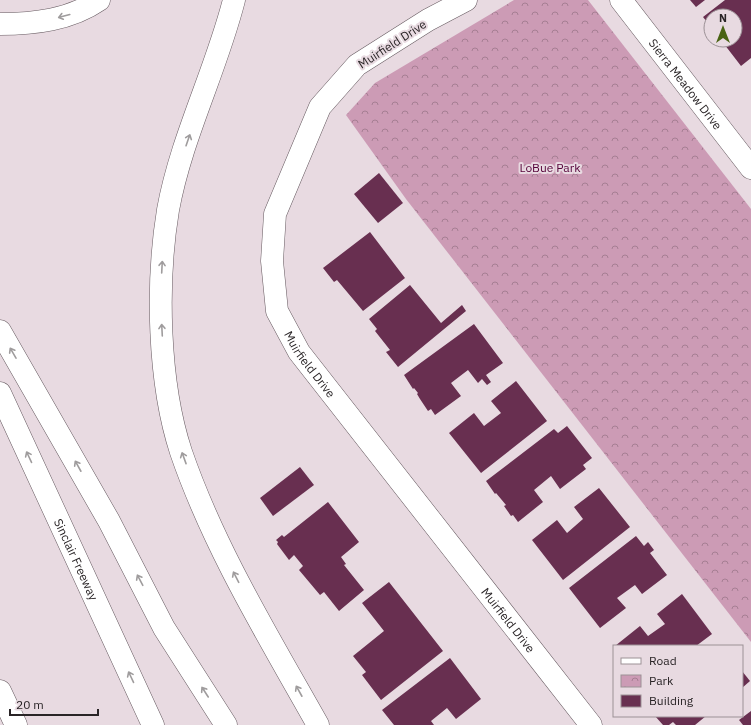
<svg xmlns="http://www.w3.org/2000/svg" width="751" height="725" viewBox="0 0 751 725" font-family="'IBM Plex Sans',sans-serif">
<defs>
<pattern id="park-crowns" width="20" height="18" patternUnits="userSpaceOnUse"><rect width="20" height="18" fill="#cc9bb5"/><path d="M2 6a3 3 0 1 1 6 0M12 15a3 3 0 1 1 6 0" fill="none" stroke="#a67e93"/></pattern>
</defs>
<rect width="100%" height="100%" fill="#e8dae1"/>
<!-- park -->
<path fill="url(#park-crowns)" d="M514,0H588L751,209V642L406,199L346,115L375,83Z"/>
<!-- building -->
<g fill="#682f50">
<path d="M690,0H705L696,7Z"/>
<path d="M725,0H751V58L741,66L721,40H735V16H711V27L703,17Z"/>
<path d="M379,173L403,203L378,223L354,194Z"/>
<path d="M370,232L405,278L363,311L337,280L334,282L323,268Z"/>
<path d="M410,285L441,323L462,305L466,311L398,367L386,352L390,350L375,331L377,329L369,319Z"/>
<path d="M474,324L503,363L486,375L491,382L487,385L482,379L478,383L468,370L451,383L461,396L435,415L431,409L428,411L420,399L417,394L418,393L414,388L413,389L404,375Z"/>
<path d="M516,381L547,421L481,473L449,433L474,413L484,426L501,413L491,401Z"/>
<path d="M567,426L592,458L583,465L586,469L560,489L551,476L534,490L543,502L518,522L513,515L511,516L504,506L506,505L496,493L495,494L486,481L554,429L558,433Z"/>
<path d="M300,467L314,485L273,516L260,498Z"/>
<path d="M599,488L630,527L563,580L532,540L557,520L567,533L583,519L574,507Z"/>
<path d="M328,502L359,542L341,557L346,564L344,565L364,590L339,611L324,592L320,595L299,570L303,566L294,555L289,560L277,544L278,542L276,540L282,535L284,537Z"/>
<path d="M636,536L644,546L648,542L654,550L650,553L667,575L642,594L635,585L617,598L626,608L600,628L569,588Z"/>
<path d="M389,582L443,651L381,700L362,675L366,672L353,656L384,631L362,603Z"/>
<path d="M682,594L712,634L696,646H615L640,626L648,636L665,624L657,614Z"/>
<path d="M450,658L481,699L456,719L447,708L431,721L434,725H394L382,710Z"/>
<path d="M742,671L750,681L742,688Z"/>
<path d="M751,711V725H743L739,720Z"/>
<path d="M655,716H706L695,725H676L673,722L669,725H663Z"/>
</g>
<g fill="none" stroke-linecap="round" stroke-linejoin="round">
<defs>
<g id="minor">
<path id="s1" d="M466,0L428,20L357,65L320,107L275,214L272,261L277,311L299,352L591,725"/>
<path id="s2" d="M621,0L751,168"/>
</g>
<g id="motorway">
<path d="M234,0C216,71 181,138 168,210C156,283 158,382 181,452C214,548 268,636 318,725"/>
<path d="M0,24C34,24 70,20 99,0"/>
<path d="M0,331L109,521L164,628L226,725"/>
<path id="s3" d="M0,393L153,725"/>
<path d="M0,691L16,725"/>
</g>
</defs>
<!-- minor casing -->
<use href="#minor" stroke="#665a60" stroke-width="23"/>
<!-- motorway casing -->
<use href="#motorway" stroke="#665a60" stroke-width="23"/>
<!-- minor -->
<use href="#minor" stroke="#fff" stroke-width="22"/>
<!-- motorway -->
<use href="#motorway" stroke="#fff" stroke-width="22"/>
</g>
<!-- one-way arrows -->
<defs><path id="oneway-shaft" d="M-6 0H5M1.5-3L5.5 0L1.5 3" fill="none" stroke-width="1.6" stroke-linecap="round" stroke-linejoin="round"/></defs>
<g stroke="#9f9c9d">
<use href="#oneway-shaft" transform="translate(64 16) rotate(165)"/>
<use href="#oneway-shaft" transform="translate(188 140) rotate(-71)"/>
<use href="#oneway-shaft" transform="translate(162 267) rotate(-87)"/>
<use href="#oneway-shaft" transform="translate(162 330) rotate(-93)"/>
<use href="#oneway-shaft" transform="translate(13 353) rotate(-120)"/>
<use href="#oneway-shaft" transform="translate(29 457) rotate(-115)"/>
<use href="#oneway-shaft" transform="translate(184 458) rotate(-110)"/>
<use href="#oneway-shaft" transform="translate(78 466) rotate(-119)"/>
<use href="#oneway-shaft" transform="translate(236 577) rotate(-117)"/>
<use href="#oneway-shaft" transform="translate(140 580) rotate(-118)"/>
<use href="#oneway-shaft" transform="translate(131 677) rotate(-115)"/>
<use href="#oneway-shaft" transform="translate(299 691) rotate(-119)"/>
<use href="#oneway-shaft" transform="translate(205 692) rotate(-123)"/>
</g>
<g text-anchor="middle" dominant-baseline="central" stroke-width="4" stroke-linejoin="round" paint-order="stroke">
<!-- street labels -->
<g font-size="12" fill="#292426" stroke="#e8dae1">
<text transform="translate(392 44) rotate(-33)">Muirfield Drive</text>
<text stroke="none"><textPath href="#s2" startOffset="106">Sierra Meadow Drive</textPath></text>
<text stroke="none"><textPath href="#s1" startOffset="459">Muirfield Drive</textPath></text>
<text stroke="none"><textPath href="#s3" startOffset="183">Sinclair Freeway</textPath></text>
<text stroke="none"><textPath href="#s1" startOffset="783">Muirfield Drive</textPath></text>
</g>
<!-- park labels -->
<g font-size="12" fill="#56043b" stroke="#e8dae1">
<text x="550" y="167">LoBue Park</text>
</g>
</g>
<!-- legend -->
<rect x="613" y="645" width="130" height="72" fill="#e8dae1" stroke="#9c9196"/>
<rect x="621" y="658" width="20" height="6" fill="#ffffff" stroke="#9c9196"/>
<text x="649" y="665" font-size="12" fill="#292426">Road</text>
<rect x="621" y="675" width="20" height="12" fill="url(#park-crowns)" stroke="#9c9196"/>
<text x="649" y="685" font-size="12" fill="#292426">Park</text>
<rect x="621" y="695" width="20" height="12" fill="#682f50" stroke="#9c9196"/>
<text x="649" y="705" font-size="12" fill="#292426">Building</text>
<!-- north arrow -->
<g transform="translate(723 28)"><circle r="19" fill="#e8dae1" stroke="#9c9196"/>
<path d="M0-3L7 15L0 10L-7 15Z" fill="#496313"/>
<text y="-6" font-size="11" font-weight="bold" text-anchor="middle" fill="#292426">N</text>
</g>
<!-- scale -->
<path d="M10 709v6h88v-6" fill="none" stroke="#292426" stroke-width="2"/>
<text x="16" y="709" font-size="12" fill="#292426" stroke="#e8dae1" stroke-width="3" paint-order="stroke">20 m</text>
</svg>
